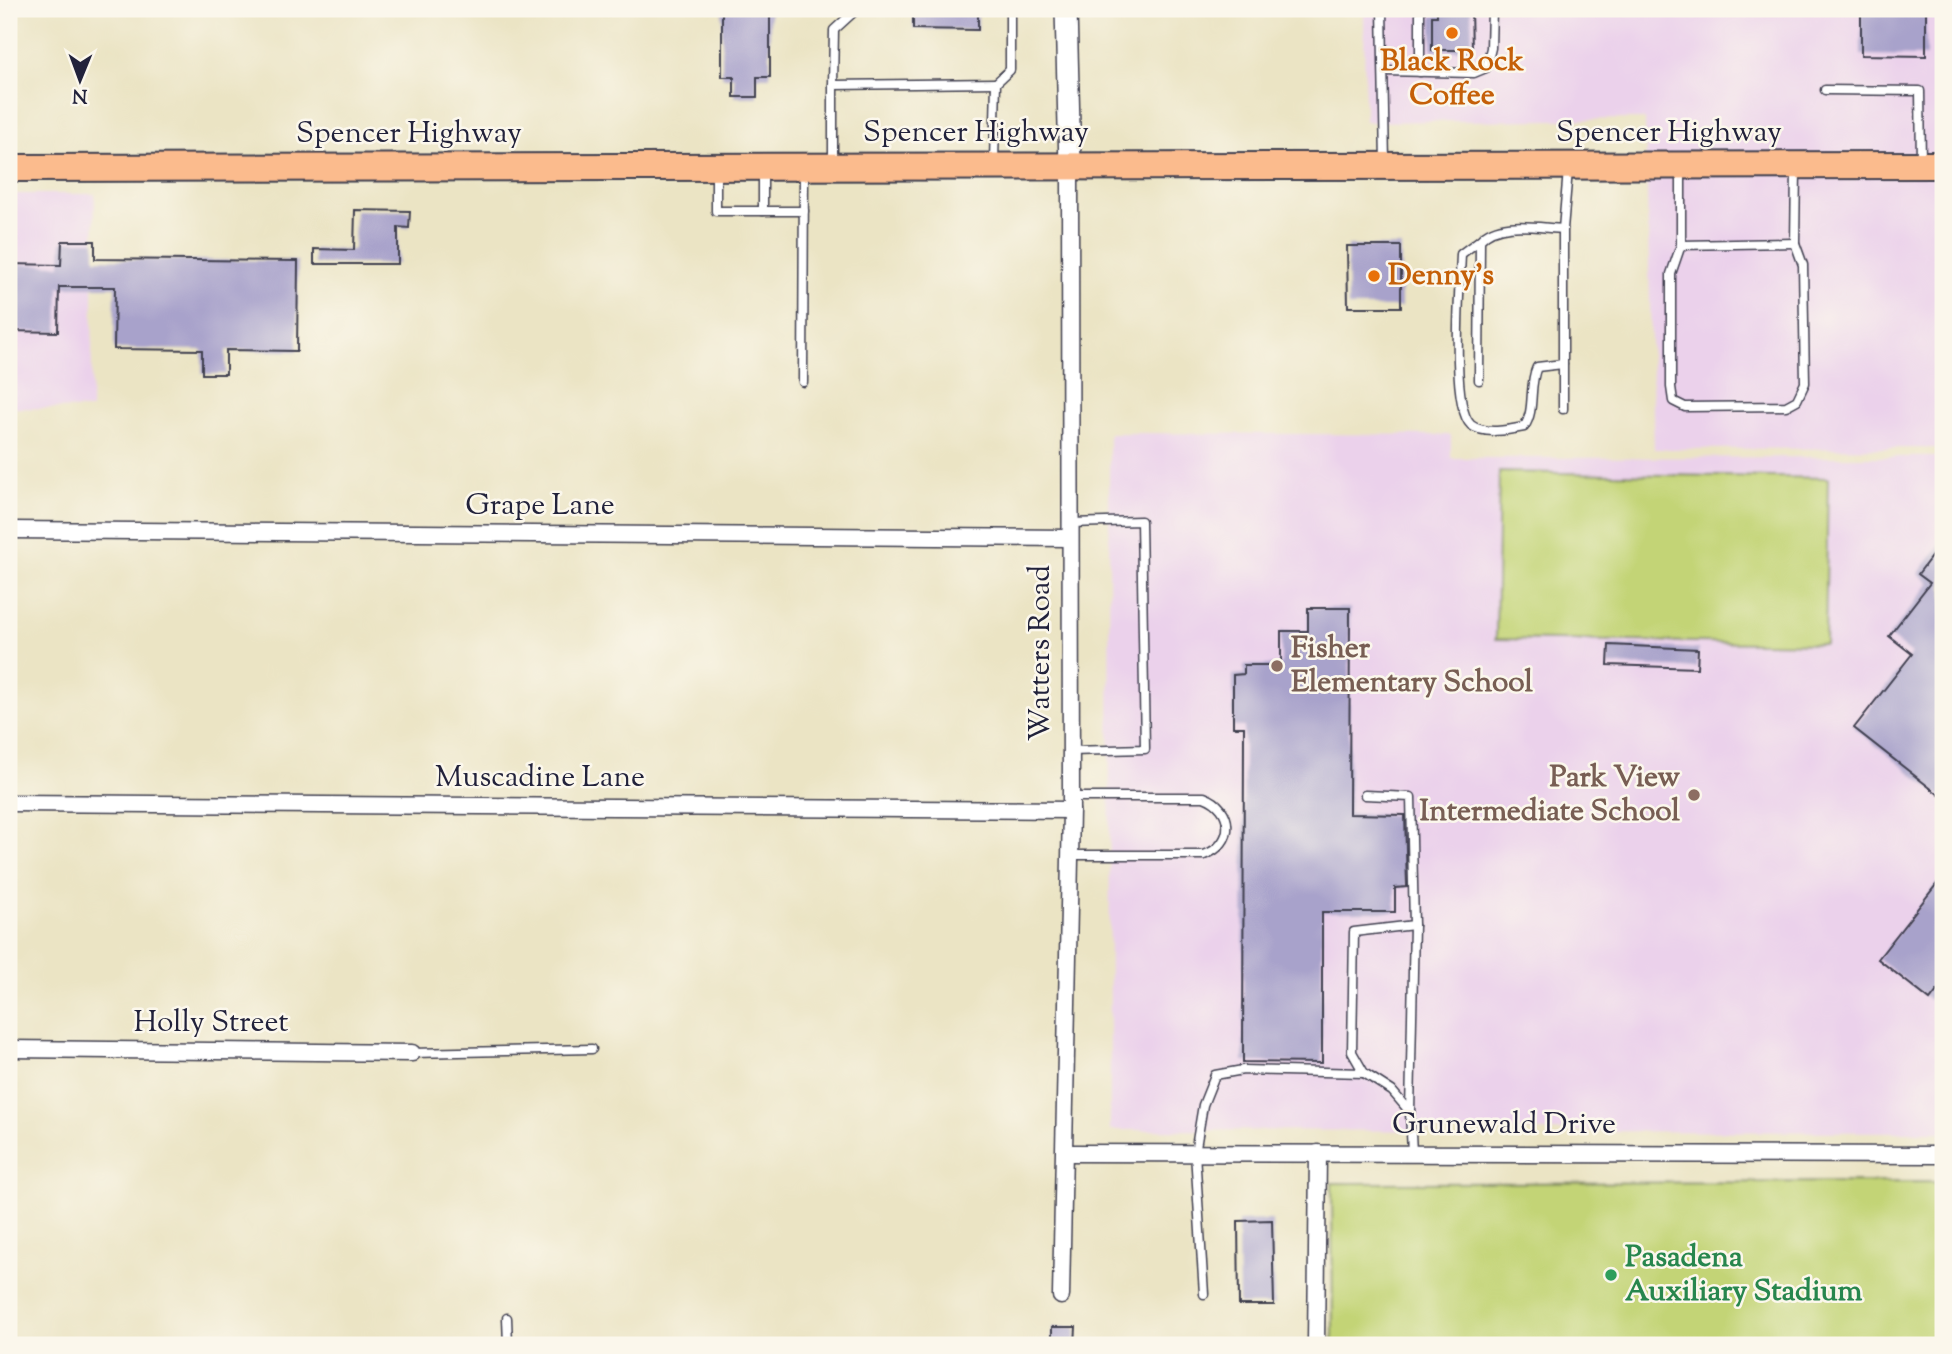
<svg xmlns="http://www.w3.org/2000/svg" width="1952" height="1354" viewBox="0 0 1952 1354" font-family="'Sorts Mill Goudy',serif">
<rect width="100%" height="100%" fill="#fbf7ec"/>
<filter id="ink" filterUnits="userSpaceOnUse"><feTurbulence type="fractalNoise" baseFrequency=".0143" numOctaves="2"/><feDisplacementMap in="SourceGraphic" scale="14" xChannelSelector="R" yChannelSelector="G"/><feConvolveMatrix kernelMatrix="1 2 1 2 8 2 1 2 1" color-interpolation-filters="sRGB"/></filter>
<filter id="wash" filterUnits="userSpaceOnUse"><feTurbulence type="fractalNoise" baseFrequency=".00686" numOctaves="4" result="noise"/><feDisplacementMap in="SourceGraphic" scale="28" xChannelSelector="R" yChannelSelector="G"/><feGaussianBlur stdDeviation="1.57" result="paint"/><feColorMatrix in="noise" values="0 0 0 0 0 0 0 0 0 0 0 0 0 0 0 0 0 1.4 0 .05"/><feComposite in="paint" operator="in"/></filter>
<g filter="url(#wash)">
<rect width="100%" height="100%" fill="#ebe4c4"/>
<!-- built -->
<g fill="#ebd1eb">
<path d="M1364,9H1943V448L1654,449L1645,119L1365,122Z"/>
<path d="M9,194H95L91,409L9,408Z"/>
<path d="M1109,433L1451,435V458L1943,457V1132L1110,1130Z"/>
</g>
<!-- green -->
<g fill="#c3d476" stroke="#727b58" stroke-width="2">
<path d="M1499,472L1828,478L1825,644L1496,639Z"/>
<path d="M1943,1182V1345H1333L1332,1183Z"/>
</g>
<g id="blocks">
<!-- building -->
<g fill="#a8a2cb">
<path d="M722,9H770V77H757V97H734V77H722Z"/>
<path d="M913,9H978V30L913,29Z"/>
<path d="M1437,9H1471L1472,50H1432V16H1437Z"/>
<path d="M1861,9H1926V56L1861,55Z"/>
<path d="M355,210L410,211L409,228L398,227V264H314V249L354,250Z"/>
<path d="M62,241H95V259L298,261L297,351L226,350V374H202V350L114,349L115,287H59L58,332L9,331V264L61,265Z"/>
<path d="M1347,246H1401V307H1348Z"/>
<path d="M1943,541V798L1854,728L1912,654L1889,636L1930,583L1918,574Z"/>
<path d="M1308,608H1350L1349,814L1405,815L1407,887L1395,888V912H1322V1063L1243,1062L1244,727H1233V675L1244,674V665H1281V631H1308Z"/>
<path d="M1609,645L1698,649L1697,668L1608,665Z"/>
<path d="M1943,876V983L1930,1000L1878,959Z"/>
<path d="M1272,1220L1274,1305H1239L1238,1221Z"/>
<path d="M1052,1327H1076L1075,1345H1052Z"/>
</g>
</g>
</g>
<g filter="url(#ink)">
<use href="#blocks" fill-opacity="0" stroke="#403f50" stroke-width="2"/>
<g fill="none" stroke-linecap="round" stroke-linejoin="round">
<defs>
<g id="service">
<path d="M1382,9L1385,163"/>
<path d="M1420,9V72"/>
<path d="M1384,71L1474,73L1486,68L1491,48L1492,9"/>
<path d="M833,85L834,30L857,9"/>
<path d="M1825,90L1920,91L1921,162"/>
<path d="M994,161L996,83L1010,70V9"/>
<path d="M833,163V85L996,83"/>
<path d="M1681,168V245L1671,274V387L1673,401L1685,407L1786,406L1797,400L1805,383L1803,265L1795,243L1796,169"/>
<path d="M716,172V211H804"/>
<path d="M763,211V172"/>
<path d="M1480,240L1461,254C1460,285 1450,406 1471,425C1484,435 1509,430 1524,427C1536,410 1528,386 1537,367L1563,364"/>
<path d="M1681,245L1795,243"/>
<path d="M1479,380L1480,240C1498,219 1538,228 1563,229"/>
<path d="M803,382L804,170"/>
<path d="M1563,409V229L1568,170"/>
<path d="M1070,523L1141,521L1145,749L1071,751"/>
<path d="M1365,795L1411,797L1414,925L1410,1112"/>
<path d="M1070,855H1204C1236,844 1234,808 1204,797H1071"/>
<path d="M412,1053L592,1049"/>
<path d="M1412,1153L1410,1112L1392,1091L1364,1073L1352,1052L1354,932L1414,925"/>
<path d="M1204,1294L1195,1153L1203,1105L1215,1075L1243,1070L1364,1073"/>
<path d="M507,1318L508,1345"/>
</g>
<g id="minor">
<path d="M9,530L1070,538"/>
<path d="M9,803L1071,810"/>
<path d="M9,1049L412,1053"/>
<path d="M1065,1153L1943,1155"/>
<path d="M1061,1296L1071,810L1070,166"/>
<path d="M1316,1345L1318,1153"/>
</g>
<path id="tertiary" d="M1066,9L1070,166"/>
<path id="primary" d="M9,168L1943,165"/>
</defs>
<!-- service casing -->
<use href="#service" stroke="#403f50" stroke-width="11"/>
<!-- minor casing -->
<use href="#minor" stroke="#403f50" stroke-width="19"/>
<!-- tertiary casing -->
<use href="#tertiary" stroke="#403f50" stroke-width="24"/>
<!-- primary casing -->
<use href="#primary" stroke="#403f50" stroke-width="30"/>
<!-- service -->
<use href="#service" stroke="#fff" stroke-width="8"/>
<!-- minor -->
<use href="#minor" stroke="#fff" stroke-width="16"/>
<!-- tertiary -->
<use href="#tertiary" stroke="#fff" stroke-width="21"/>
<!-- primary -->
<use href="#primary" stroke="#fbbb8d" stroke-width="26"/>
</g>
</g>
<!-- markers -->
<g fill="#e8710a" stroke="#fbf7ec" stroke-width="2.5">
<circle cx="1452" cy="33" r="7"/>
<circle cx="1374" cy="276" r="7"/>
</g>
<g fill="#8d6e63" stroke="#fbf7ec" stroke-width="2.5">
<circle cx="1277" cy="666" r="7"/>
<circle cx="1694" cy="795" r="7"/>
</g>
<circle fill="#2e9e5b" stroke="#fbf7ec" stroke-width="2.5" cx="1611" cy="1275" r="7"/>
<g text-anchor="middle" dominant-baseline="central" stroke-width="5" stroke-linejoin="round" paint-order="stroke">
<!-- food labels -->
<g font-size="30" font-weight="bold" fill="#c56008" stroke="#fbf7ec">
<text x="1452" y="62">Black Rock<tspan x="1452" dy="34">Coffee</tspan></text>
<text x="1388" y="276" text-anchor="start">Denny's</text>
</g>
<!-- street labels -->
<g font-size="30" fill="#22223b" stroke="#fbf7ec">
<text x="976" y="133">Spencer Highway</text>
<text x="1669" y="133">Spencer Highway</text>
<text x="409" y="134">Spencer Highway</text>
<text x="540" y="506">Grape Lane</text>
<text transform="translate(1041 653) rotate(-90)">Watters Road</text>
<text x="540" y="778">Muscadine Lane</text>
<text x="211" y="1023">Holly Street</text>
<text x="1504" y="1125">Grunewald Drive</text>
</g>
<!-- education labels -->
<g font-size="30" font-weight="bold" fill="#785e54" stroke="#fbf7ec" text-anchor="start">
<text x="1291" y="649">Fisher<tspan x="1291" dy="34">Elementary School</tspan></text>
<text x="1680" y="778" text-anchor="end">Park View<tspan x="1680" dy="34">Intermediate School</tspan></text>
</g>
<!-- leisure labels -->
<g font-size="30" font-weight="bold" fill="#27864d" stroke="#fbf7ec" text-anchor="start">
<text x="1625" y="1258">Pasadena<tspan x="1625" dy="34">Auxiliary Stadium</tspan></text>
</g>
</g>
<!-- margin -->
<rect width="1952" height="1354" fill="none" stroke="#fbf7ec" stroke-width="35"/>
<!-- north arrow -->
<g transform="translate(80 80) rotate(181)" stroke="#fbf7ec" stroke-width="5" paint-order="stroke">
<path d="M0-5L12 26L0 18L-12 26Z" fill="#22223b"/>
<text y="-10" font-size="19" font-weight="bold" text-anchor="middle" fill="#22223b">N</text>
</g>
</svg>
